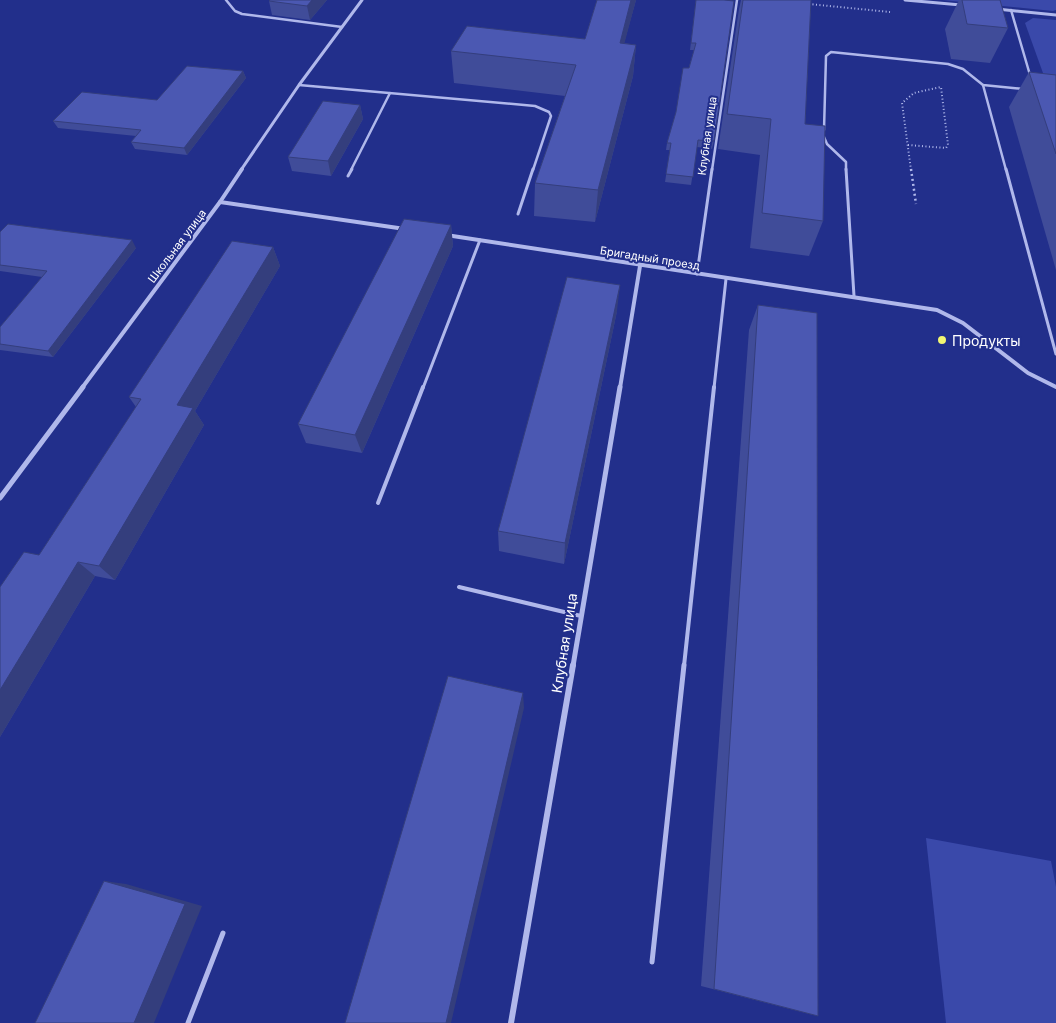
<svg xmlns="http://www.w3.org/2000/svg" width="1056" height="1023" viewBox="0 0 1056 1023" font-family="Inter,sans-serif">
<rect width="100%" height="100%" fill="#222f8b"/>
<!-- green -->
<g fill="#3a49aa">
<path d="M942,0H1056V10L1053,11Z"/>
<path d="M1033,18L1056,20V91L1048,87L1025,23Z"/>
<path d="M926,838L1051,861L1056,887V1023H946Z"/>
</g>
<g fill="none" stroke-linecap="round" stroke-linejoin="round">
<!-- path-far1 -->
<g stroke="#b0b8eb" stroke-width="2" stroke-dasharray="1 2.5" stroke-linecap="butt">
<path d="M809,4L890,12"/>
<path d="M908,145L946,148L948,145L941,87"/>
<path d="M911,170L902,103L914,93L941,87"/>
</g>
<!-- path -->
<path stroke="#b0b8eb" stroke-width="2.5" stroke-dasharray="2 3" stroke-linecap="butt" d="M911,169L916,204"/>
<!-- service-far3 -->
<g stroke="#b0b8eb" stroke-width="2.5">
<path d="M226,0L235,11L242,14L342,27"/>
<path d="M1011,10L1030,75"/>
<path d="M299,85L535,106L549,112L551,116L533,170"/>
<path d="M983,85L1006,170"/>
<path d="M824,130L826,56L831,52L948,64L963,69L983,85L1024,89"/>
<path d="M824,137L827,144L846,162V170"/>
<path d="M351,170L390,93"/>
<path d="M712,170L737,0"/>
</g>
<!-- service-far2 -->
<g stroke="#b0b8eb" stroke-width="3">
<path d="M846,169L854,296"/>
<path d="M1006,169L1056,354"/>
<path d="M348,176L352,169"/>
<path d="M518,214L533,169"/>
<path d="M697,274L712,169"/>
<path d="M423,388L480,240"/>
<path d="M714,388L726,279"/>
</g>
<!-- service-far1 -->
<g stroke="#b0b8eb" stroke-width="4">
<path d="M378,503L423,387"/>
<path d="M459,587L581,616"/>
<path d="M684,666L714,387"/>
</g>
<!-- service -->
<g stroke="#b0b8eb" stroke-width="5">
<path d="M652,962L684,665"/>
<path d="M188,1023L223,933"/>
</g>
<!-- minor-far3 -->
<g stroke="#b0b8eb" stroke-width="3">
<path d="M905,0L961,5"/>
<path d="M997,9L1056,15"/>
<path d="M241,170L299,85L362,0"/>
</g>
<!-- minor-far2 -->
<g stroke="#b0b8eb" stroke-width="4">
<path d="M220,202L405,229"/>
<path d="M446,235L937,310L963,323L1028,373L1056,387"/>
<path d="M82,388L220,202L242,169"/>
<path d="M620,388L640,266"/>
</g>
<!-- minor-far1 -->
<g stroke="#b0b8eb" stroke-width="5">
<path d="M0,498L83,387"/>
<path d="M573,666L620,387"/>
</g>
<!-- minor -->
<path stroke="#b0b8eb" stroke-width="6" d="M511,1023L573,665"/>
</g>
<!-- wall -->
<g fill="#404c99">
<path d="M327,0L310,20L272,15L269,1Z"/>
<path d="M597,0H636L624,43L636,45L633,76L595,222L534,216L535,183L565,96L454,83L451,51L585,39Z"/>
<path d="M696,0L714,141L712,149L697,147L691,185L665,182L670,150H666L667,143L694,50H690Z"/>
<path d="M741,0H811L805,124L823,221L809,256L750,248L760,155L718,149L739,9Z"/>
<path d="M959,0H1000L1008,28L990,63L951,59L945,29Z"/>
<path d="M243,71L246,78L187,155L135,149L131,142L136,136L58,128L53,121L157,100Z"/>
<path d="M1029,72L1056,75V270L1009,107Z"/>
<path d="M360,105L363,119L331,176L292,171L288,157Z"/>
<path d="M451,225L453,246L362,453L306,443L298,424Z"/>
<path d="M0,232L136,248L53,357L0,350V327L42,277L0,271Z"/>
<path d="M273,247L280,266L195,411L204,425L115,580L95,576L0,737V587L39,555L136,407L129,397Z"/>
<path d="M758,305L818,1016L701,986L749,330Z"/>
<path d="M617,311L564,564L499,551L498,531Z"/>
</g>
<!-- shaded-wall -->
<g fill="#343e7d">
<path d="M312,0H327L310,20L307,6Z"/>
<path d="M631,0H636L616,75L620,43Z"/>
<path d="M636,45L633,76L595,222L598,190Z"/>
<path d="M243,71L246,78L187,155L184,148Z"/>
<path d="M360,105L363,119L331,176L328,161Z"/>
<path d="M451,225L453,246L362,453L355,435Z"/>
<path d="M132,240L136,248L53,357L48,351Z"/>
<path d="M273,247L280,266L195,411L204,425L115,580L99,566L177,405Z"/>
<path d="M620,285L617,311L564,564L565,543Z"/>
<path d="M78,562L95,576L0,737V690Z"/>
<path d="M523,693L524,708L451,1023H446Z"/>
<path d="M104,881L126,884L202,906L154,1023H134Z"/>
</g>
<!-- building -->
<g fill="#4b58b2" stroke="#343e7d">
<path d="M270,0H312L307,6L269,1Z"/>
<path d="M597,0H631L620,43L636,45L598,190L535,183L576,65L451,51L467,26L585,39Z"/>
<path d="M696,0H724L734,1L714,141L698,140L693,177L666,174L671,143H667L676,112L683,68H689L696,43H691Z"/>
<path d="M743,0H811L805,124L825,126L823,221L762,213L771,119L727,114Z"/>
<path d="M962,0H1000L1008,28L967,24Z"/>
<path d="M187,66L243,71L184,148L131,142L141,130L53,121L82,92L157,100Z"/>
<path d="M1029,72L1056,75V154Z"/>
<path d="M323,101L360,105L328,161L288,157Z"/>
<path d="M404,219L451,225L355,435L298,424Z"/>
<path d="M8,224L132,240L48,351L0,344V327L47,271L0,265V232Z"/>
<path d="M232,241L273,247L177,405L193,408L99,566L78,562L0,690V587L24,552L39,555L141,399L129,397Z"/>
<path d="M567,277L620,285L565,543L498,531Z"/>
<path d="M758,305L817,313L818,1016L714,989Z"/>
<path d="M448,676L523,693L446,1023H345Z"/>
<path d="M104,881L185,904L134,1023H35Z"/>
</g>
<!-- markers -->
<circle fill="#f2f672" stroke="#222f8b" stroke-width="2" cx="942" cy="340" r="5"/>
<g text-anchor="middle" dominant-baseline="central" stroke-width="4" stroke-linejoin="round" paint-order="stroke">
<!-- far-street labels -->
<g font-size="11" fill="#fff" stroke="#222f8b">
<text transform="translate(707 136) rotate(-82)">Клубная улица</text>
<text transform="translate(177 246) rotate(-53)">Школьная улица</text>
<text transform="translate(650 258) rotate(9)">Бригадный проезд</text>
</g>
<!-- poi labels -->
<g font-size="14" fill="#fff" stroke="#222f8b" text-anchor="start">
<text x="952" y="340">Продукты</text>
</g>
<!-- street labels -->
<g font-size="14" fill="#fff" stroke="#222f8b">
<text transform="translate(564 643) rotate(-81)">Клубная улица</text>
</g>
</g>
</svg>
